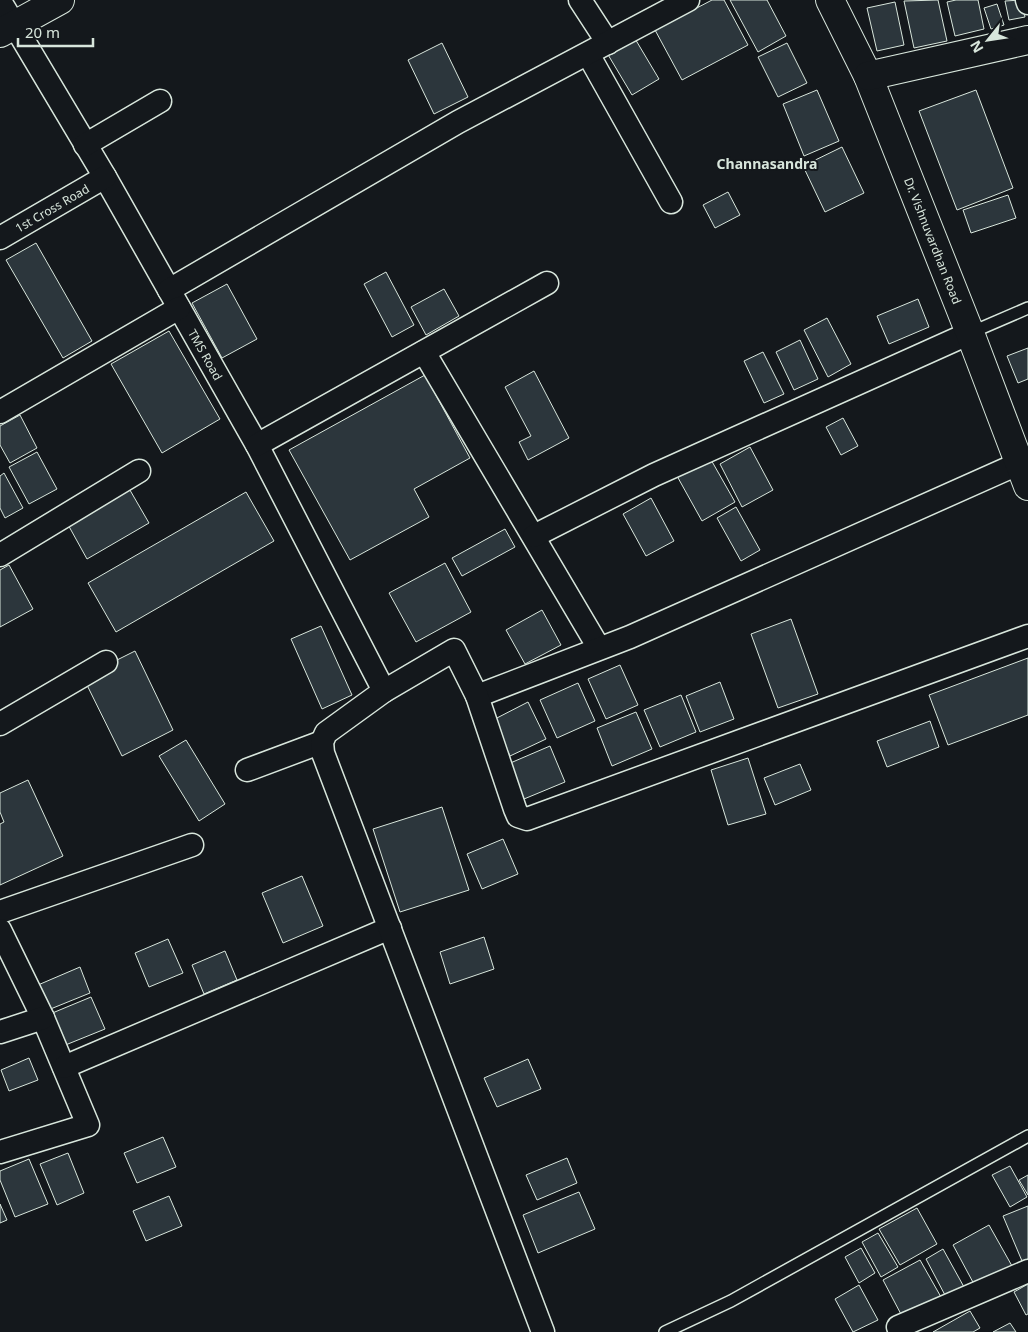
<svg xmlns="http://www.w3.org/2000/svg" width="1028" height="1332" viewBox="0 0 1028 1332" font-family="'Noto Sans',sans-serif">
<rect width="100%" height="100%" fill="#14181c"/>
<!-- building -->
<g fill="#2c363c" stroke="#d8e6dc">
<path d="M712,0H724L748,45L682,80L655,30Z"/>
<path d="M730,0H767L786,36L758,52Z"/>
<path d="M938,0L947,41L914,48L904,1Z"/>
<path d="M956,0H978L984,29L955,36L947,2Z"/>
<path d="M1021,0L1025,17L1009,20L1005,1Z"/>
<path d="M895,2L904,45L877,51L867,8Z"/>
<path d="M997,4L1004,25L991,29L984,8Z"/>
<path d="M634,37L659,79L632,95L607,53Z"/>
<path d="M442,43L468,97L434,114L408,60Z"/>
<path d="M787,43L807,83L778,97L758,57Z"/>
<path d="M817,90L839,141L804,156L783,104Z"/>
<path d="M976,90L1013,188L957,210L919,111Z"/>
<path d="M842,147L864,193L825,212L803,166Z"/>
<path d="M728,192L740,215L715,228L703,205Z"/>
<path d="M1008,195L1016,218L971,233L963,210Z"/>
<path d="M36,243L92,341L63,358L6,260Z"/>
<path d="M386,272L414,325L392,337L364,284Z"/>
<path d="M227,284L257,339L222,358L192,303Z"/>
<path d="M444,289L459,316L426,335L411,307Z"/>
<path d="M918,299L929,327L889,344L877,316Z"/>
<path d="M827,318L851,364L828,377L804,330Z"/>
<path d="M169,331L220,419L162,453L111,364Z"/>
<path d="M800,340L818,379L794,390L776,352Z"/>
<path d="M1028,348V379L1018,383L1007,356Z"/>
<path d="M763,352L784,394L764,403L744,361Z"/>
<path d="M534,371L569,438L528,460L519,442L531,436L505,387Z"/>
<path d="M425,375L470,458L414,489L429,517L350,560L289,450Z"/>
<path d="M20,415L37,448L10,463L0,445V426Z"/>
<path d="M843,418L858,446L841,455L826,427Z"/>
<path d="M750,447L773,490L742,507L720,464Z"/>
<path d="M37,452L57,489L29,504L9,467Z"/>
<path d="M710,458L735,502L702,521L677,476Z"/>
<path d="M4,473L23,508L5,518L0,508V476Z"/>
<path d="M127,485L149,523L87,559L66,521Z"/>
<path d="M246,492L274,541L116,632L88,583Z"/>
<path d="M651,498L674,541L646,556L623,514Z"/>
<path d="M736,507L760,550L741,561L717,518Z"/>
<path d="M505,529L515,547L462,576L452,558Z"/>
<path d="M445,563L471,612L416,642L389,593Z"/>
<path d="M9,565L33,609L0,627V570Z"/>
<path d="M542,610L561,645L525,664L506,630Z"/>
<path d="M791,619L818,694L778,708L751,634Z"/>
<path d="M321,626L352,695L322,709L291,639Z"/>
<path d="M135,651L173,730L122,756L83,677Z"/>
<path d="M1028,658V715L948,745L929,695Z"/>
<path d="M620,665L638,705L606,719L588,679Z"/>
<path d="M720,682L734,719L700,732L686,696Z"/>
<path d="M578,683L595,721L557,738L540,700Z"/>
<path d="M681,695L696,732L660,747L644,710Z"/>
<path d="M528,702L546,739L510,756L493,720Z"/>
<path d="M636,712L652,749L612,766L597,728Z"/>
<path d="M930,721L939,747L887,767L877,741Z"/>
<path d="M186,740L225,804L199,821L159,756Z"/>
<path d="M550,746L565,782L524,799L508,764Z"/>
<path d="M748,758L766,814L728,825L711,770Z"/>
<path d="M800,764L811,790L775,805L764,778Z"/>
<path d="M28,780L63,856L0,885V824L4,822L0,812V793Z"/>
<path d="M442,807L469,890L400,912L373,829Z"/>
<path d="M503,839L518,874L482,889L467,854Z"/>
<path d="M302,876L323,926L283,943L262,893Z"/>
<path d="M484,937L494,969L450,984L440,952Z"/>
<path d="M168,939L183,973L149,987L135,953Z"/>
<path d="M225,951L237,980L204,994L192,965Z"/>
<path d="M80,967L90,993L48,1010L38,985Z"/>
<path d="M91,997L105,1029L63,1046L50,1014Z"/>
<path d="M29,1058L38,1080L9,1091L1,1070Z"/>
<path d="M528,1059L541,1089L497,1107L484,1078Z"/>
<path d="M163,1137L176,1167L137,1183L124,1153Z"/>
<path d="M68,1153L84,1193L57,1205L40,1164Z"/>
<path d="M567,1158L577,1183L537,1200L526,1175Z"/>
<path d="M29,1159L48,1204L15,1217L0,1180V1171Z"/>
<path d="M1010,1166L1027,1197L1010,1207L992,1175Z"/>
<path d="M1028,1175V1195L1019,1180Z"/>
<path d="M579,1192L595,1229L538,1253L523,1215Z"/>
<path d="M169,1196L182,1226L146,1241L133,1211Z"/>
<path d="M0,1204L7,1220L0,1223Z"/>
<path d="M1028,1206V1259L1022,1261L1003,1216Z"/>
<path d="M917,1208L937,1244L900,1265L879,1229Z"/>
<path d="M989,1225L1012,1266L975,1286L953,1245Z"/>
<path d="M878,1233L898,1267L881,1277L862,1242Z"/>
<path d="M861,1248L875,1273L859,1283L845,1257Z"/>
<path d="M943,1249L964,1287L946,1297L926,1259Z"/>
<path d="M920,1260L941,1297L903,1318L883,1280Z"/>
<path d="M1028,1284V1314L1026,1315L1014,1292Z"/>
<path d="M859,1285L878,1320L853,1332L835,1299Z"/>
<path d="M970,1311L980,1328L973,1332H933Z"/>
<path d="M1010,1323L1016,1332H993Z"/>
</g>
<g fill="none" stroke-linecap="round" stroke-linejoin="round">
<defs>
<g id="lane">
<path d="M970,333L1028,308"/>
<path d="M665,1332L731,1301L1028,1136"/>
</g>
<g id="street">
<path d="M580,0L608,43"/>
<path d="M1027,0L1028,3"/>
<path id="s1" d="M0,1L105,177L257,445L384,691"/>
<path d="M588,54L671,202"/>
<path d="M85,145L160,101"/>
<path id="s2" d="M0,238L105,177"/>
<path d="M169,290L458,122L688,0"/>
<path d="M424,352L599,648"/>
<path d="M0,412L179,308"/>
<path d="M257,445L547,283"/>
<path d="M534,536L654,475L970,333"/>
<path d="M0,555L139,471"/>
<path d="M477,696L630,637L1020,463"/>
<path d="M0,724L106,662"/>
<path d="M247,770L322,742"/>
<path d="M0,912L192,845"/>
<path d="M0,930L43,1018L88,1125L0,1152"/>
<path d="M0,1032L43,1018"/>
<path d="M64,1067L390,928"/>
<path d="M898,1327L1028,1271"/>
<path d="M543,1332L323,753L322,742L326,733L384,691L454,650L477,696L515,809L518,816L527,819L1028,636"/>
</g>
<g id="secondary">
<path id="s3" d="M830,0L868,76L970,333L1028,486"/>
<path d="M0,33L60,0"/>
<path d="M868,76L1028,40"/>
</g>
</defs>
<!-- lane casing -->
<use href="#lane" stroke="#d8e6dc" stroke-width="14"/>
<!-- street casing -->
<use href="#street" stroke="#d8e6dc" stroke-width="25"/>
<!-- secondary casing -->
<use href="#secondary" stroke="#d8e6dc" stroke-width="30"/>
<!-- lane -->
<use href="#lane" stroke="#14181c" stroke-width="11"/>
<!-- street -->
<use href="#street" stroke="#14181c" stroke-width="22"/>
<!-- secondary -->
<use href="#secondary" stroke="#14181c" stroke-width="28"/>
</g>
<g text-anchor="middle" dominant-baseline="central" stroke-width="4" stroke-linejoin="round" paint-order="stroke">
<!-- street labels -->
<g font-size="12" fill="#d8e6dc" stroke="#14181c">
<text stroke="none"><textPath href="#s2" startOffset="60">1st Cross Road</textPath></text>
<text stroke="none"><textPath href="#s3" startOffset="262">Dr. Vishnuvardhan Road</textPath></text>
<text stroke="none"><textPath href="#s1" startOffset="409">TMS Road</textPath></text>
</g>
<!-- neighbourhood labels -->
<g font-size="14" font-weight="bold" fill="#d8e6dc" stroke="#14181c">
<text x="767" y="163">Channasandra</text>
</g>
</g>
<!-- north arrow -->
<g transform="translate(988 40) rotate(240)" stroke="#14181c" stroke-width="4" paint-order="stroke">
<path d="M0-4L9 19L0 12L-9 19Z" fill="#d8e6dc"/>
<text y="-8" font-size="14" font-weight="bold" text-anchor="middle" fill="#d8e6dc">N</text>
</g>
<!-- scale -->
<path d="M18 38v8h75v-8" fill="none" stroke="#d8e6dc" stroke-width="2.5"/>
<text x="25" y="38" font-size="15" fill="#d8e6dc" stroke="#14181c" stroke-width="4" paint-order="stroke">20 m</text>
</svg>
